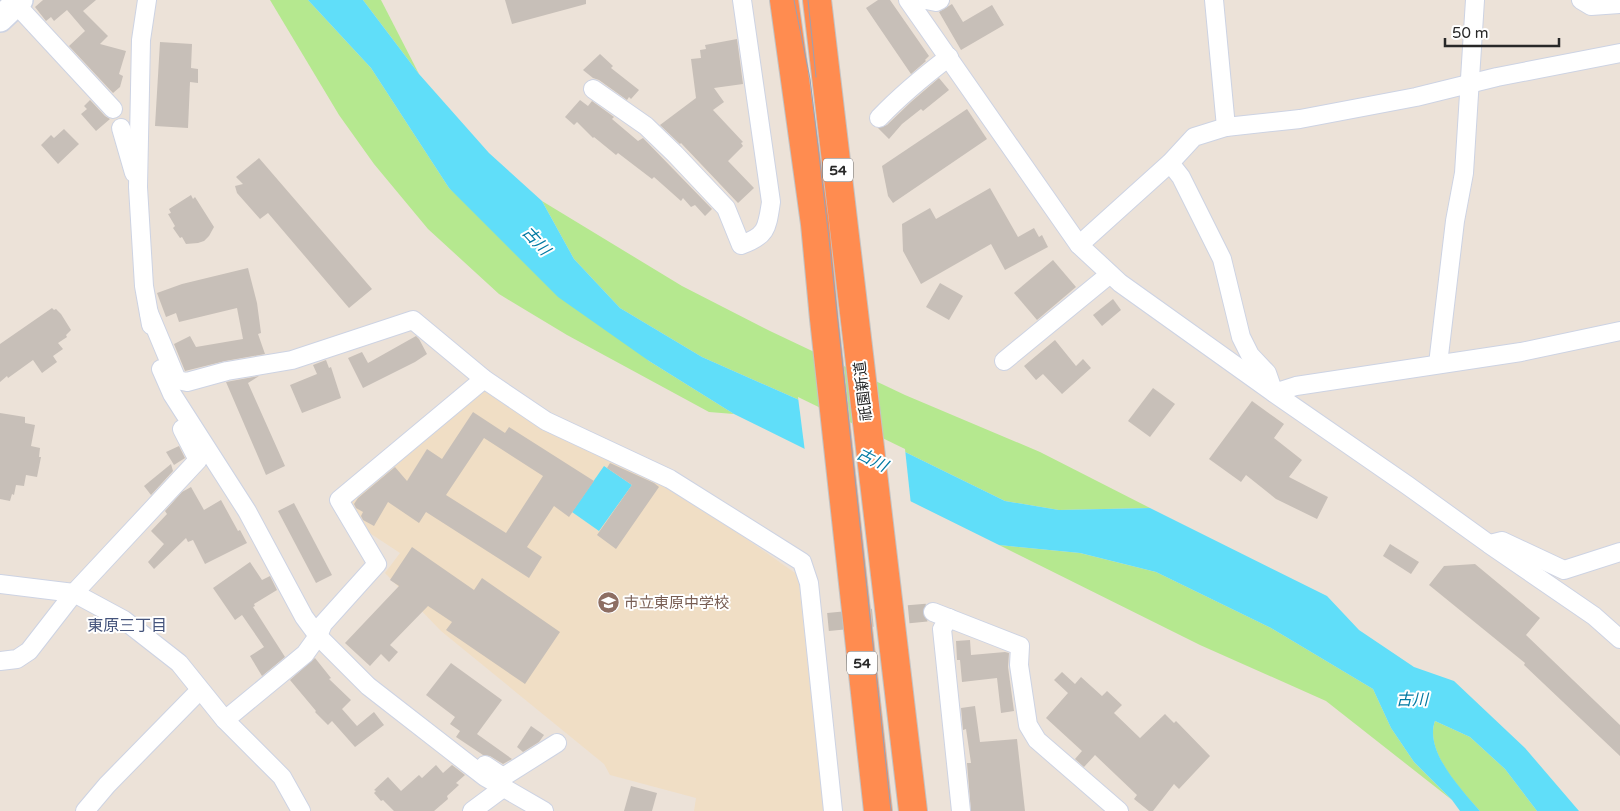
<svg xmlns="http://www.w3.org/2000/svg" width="1620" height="811" viewBox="0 0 1620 811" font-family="'Varela Round','Noto Sans JP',sans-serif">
<rect width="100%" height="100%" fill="#ece2d8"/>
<!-- education -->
<path fill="#f0dec5" d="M482,386L659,479L662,485L695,503L798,575L824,811H694L696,798L610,775L604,764L441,631L385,573L400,553L365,530L348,503Z"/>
<!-- green -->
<g fill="#b5e88f">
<path d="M270,0H308L371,68L449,188L649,361L734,414L709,412L567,335L499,294L428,229L374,164L339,115Z"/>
<path d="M363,0H381L419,74Z"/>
<path d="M542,201L682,286L770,331L905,395L1040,452L1150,508L1059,510L1005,501L797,399L702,357L620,308L574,259Z"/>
<path d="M999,545L1080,553L1156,572L1271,628L1373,689L1391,728L1414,762L1452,800L1326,701L1200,645Z"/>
<path d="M1435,721L1470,737L1505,769L1537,811H1480C1461,790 1424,751 1435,721Z"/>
</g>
<!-- water -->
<g fill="#60def9">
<path d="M308,0H363L419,74L489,153L542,201L574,259L620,308L702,357L797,399L1005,501L1059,510L1150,508L1327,596L1359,630L1414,667L1454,681L1525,748L1579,811H1537L1505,769L1470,737L1435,721C1424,751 1462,790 1480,811H1460L1452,800L1414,762L1391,728L1373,689L1271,628L1156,572L1080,553L999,545L734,414L649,361L558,297L449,188L371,68Z"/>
<path d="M604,466L632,485L599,531L572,512Z"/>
</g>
<!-- pier -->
<path fill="#ece2d8" d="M798,397L905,449L911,505L805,452Z"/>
<!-- building -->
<g fill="#c7bfb8" fill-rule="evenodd">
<path d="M43,0H96L83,11L108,36L100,44L126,51L119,74L123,76L120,87L113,93L69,46L85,31L67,10L54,21L51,17L46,21L35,7Z"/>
<path d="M505,0H586V4L512,24Z"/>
<path d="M878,0H890L929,56L925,60L926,61L911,74L866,8Z"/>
<path d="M952,4L963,22L992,5L1004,25L961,50L939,12Z"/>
<path d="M737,39L743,84L714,88L724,102L713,110L743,142L741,143L743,146L728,161L754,188L738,203L681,143L680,144L660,125L696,98L691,59L701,58L700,50L706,49L705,45Z"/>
<path d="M160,42L192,44L191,68L198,69V83L190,82L188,128L155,126Z"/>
<path d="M600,54L613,66L611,68L639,90L631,99L629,97L627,100L599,80L593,78L583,70Z"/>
<path d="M939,78L949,90L923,111L921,109L902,124L889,139L878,128L887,125L911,102Z"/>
<path d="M90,100L105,116L110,119L96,131L81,114L87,109L84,106Z"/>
<path d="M580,100L588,106L592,101L614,117L612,119L638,141L643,138L712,209L705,216L695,205L691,207L683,198L681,201L654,177L652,179L618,153L616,155L594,137L593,138L577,122L574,125L565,117Z"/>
<path d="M967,109L987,139L893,203L888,196L882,166Z"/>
<path d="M64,129L79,144L58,164L41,145L51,135L54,138Z"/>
<path d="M259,158L372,289L349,308L268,213L260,219L237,193L235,186L243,184L236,177Z"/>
<path d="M990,188L1018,237L1034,228L1039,237L1042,235L1048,247L1005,270L991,244L921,284L903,251L902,224L930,208L936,219Z"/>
<path d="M191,195L193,199L195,197L214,227L209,236L204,241L198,243L186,244L182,237L180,238L173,228L175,226L168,214L171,213L169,209Z"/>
<path d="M1053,260L1076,287L1037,320L1014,293Z"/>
<path d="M248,268L257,303L261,333L258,334L265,354L225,361L185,371L174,344L190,336L196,347L243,339L237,308L179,322L176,313L166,317L157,293L182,284Z"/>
<path d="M940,283L963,296L949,320L926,307Z"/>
<path d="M1113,299L1121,310L1102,326L1093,315Z"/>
<path d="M52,308L54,310L56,309L61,314L71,330L66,335L67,337L58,343L63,349L53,356L57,362L42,373L33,360L8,378L7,376L0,382V344Z"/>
<path d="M416,336L419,339L427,354L415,362L363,388L348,358L362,352L368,363Z"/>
<path d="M1055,340L1076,366L1083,359L1091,368L1062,394L1043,374L1036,380L1024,366Z"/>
<path d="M326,360L329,368L331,367L341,398L302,413L290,385L317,374L313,365Z"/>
<path d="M259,376L248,383L285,466L266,475L226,382Z"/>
<path d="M1153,388L1175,404L1150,437L1128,421Z"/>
<path d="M1252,401L1284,424L1274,438L1302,460L1289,477L1328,497L1317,519L1276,499L1246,475L1241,482L1209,459Z"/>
<path d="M473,412L505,433L509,427L594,481L569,517L554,506L527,547L542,557L529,578L426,512L419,523L388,502L374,526L363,520L361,516L363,512L356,508L354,504L358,498L395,467L407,481L427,449L442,459ZM484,438L543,476L506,533L446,495Z"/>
<path d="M0,413L25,417V423L35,425L31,446L40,448L39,457H41L37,477L26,475L24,486L16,485L14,495L12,494L10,501L0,499Z"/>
<path d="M179,446L185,458L174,465L166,452Z"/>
<path d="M610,463L654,483L659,487L616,549L597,535L632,485L607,468Z"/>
<path d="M171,464L173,471L151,495L144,486Z"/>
<path d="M191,487L204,510L221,500L238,531L240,530L247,543L205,564L193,540L188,542L186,538L154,569L148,562L164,544L151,531L167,514L165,511L182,492Z"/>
<path d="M294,503L332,575L316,583L278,511Z"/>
<path d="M1390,544L1419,562L1411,574L1383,556Z"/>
<path d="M412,547L474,590L482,578L560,632L525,684L446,630L452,622L428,606L390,645L398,652L389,662L381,654L370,666L345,643L399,586L390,580Z"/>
<path d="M250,562L262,580L270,576L277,590L254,604L255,606L253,607L285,657L262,676L250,656L264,647L242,615L235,620L213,588Z"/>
<path d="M1475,564L1540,618L1526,635L1620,725V756L1524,665L1525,663L1429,585L1444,566Z"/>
<path d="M970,640L971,655L1005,652L1009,653L1008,667L1014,711L1001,713L997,678L962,682L960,660H957L956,641Z"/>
<path d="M315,658L331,678L329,679L351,700L342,709L357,726L374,712L384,725L355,747L332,721L328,725L315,712L316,711L290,680Z"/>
<path d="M451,663L502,700L477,734L512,759L503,764L490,756L483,755L456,737L460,731L450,724L455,717L426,695Z"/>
<path d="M1062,672L1075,684L1081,677L1102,696L1107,691L1122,705L1114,713L1140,738L1165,714L1174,723L1176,721L1210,756L1179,789L1174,784L1153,811H1149L1134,799L1137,795L1095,755L1084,767L1075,759L1082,751L1046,718L1068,693L1054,680Z"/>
<path d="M975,706L980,742L1017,739L1025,811H971L967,763H971L966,729L963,730L961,708Z"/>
<path d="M531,726L544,735L539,742L523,752L517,747Z"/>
<path d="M436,765L443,773L452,765L465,775L456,783L459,785L447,796L448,799L434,811H394L383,800L381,801L374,793L376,791L374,790L388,777L401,791L419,775L422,778Z"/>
<path d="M631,786L657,793L652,811H624Z"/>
</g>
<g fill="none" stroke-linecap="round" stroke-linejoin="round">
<!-- street-tunnel -->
<path stroke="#c5bdb5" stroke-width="18" stroke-dasharray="18 9" stroke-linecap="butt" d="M828,622L933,612"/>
<defs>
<g id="street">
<path d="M12,0L113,109"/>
<path d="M147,0L141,40L138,187L144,286L151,325"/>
<path d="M908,0L1079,245L1120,283L1274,393L1407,485L1489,544L1594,616L1620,639"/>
<path d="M926,0L936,2L940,0"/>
<path d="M1214,0L1226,127"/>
<path d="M1581,0L1591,6L1620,4"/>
<path d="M593,89L646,126L675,154L726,208L741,245C767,236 767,228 771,202L742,0"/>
<path d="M879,118C901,95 924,76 949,57"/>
<path d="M121,128L134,173"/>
<path d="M1170,163L1181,177L1222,259L1241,337L1250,355L1267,373L1274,393L1296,386L1521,352L1620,331"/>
<path d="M1079,245L1170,163L1194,137L1226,127L1300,119L1416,97L1497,77L1620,53"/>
<path d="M149,313L177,380L187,382L227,371L292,360L413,320L484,379L546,421L670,479L802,562L809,583L833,811"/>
<path d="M1004,361L1110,274"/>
<path d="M1438,364L1455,221L1464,173L1475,0"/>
<path d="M161,369L172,394L247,511L304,617L318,636L368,686L485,777L544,811"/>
<path d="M1490,544L1502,541L1564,570L1620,552"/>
<path d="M0,584L74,593L124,620L179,663L225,720L282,777L301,811"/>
<path d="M933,612L1020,646L1019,665L1028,725L1037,740L1119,811"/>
<path d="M949,618L942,629L961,811"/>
<path d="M0,661L17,659L29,651L74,593L198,460L182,429"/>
<path d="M225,720L305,654L318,636L323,624L377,564L339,500L484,379"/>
<path d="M485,765L503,777L557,743"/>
<path d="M85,811L107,785L200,690"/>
<path d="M472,811L503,788"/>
</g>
<path id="secondary" d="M0,19L20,0"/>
<g id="highway">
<path d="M784,0L815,224L824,319L878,811"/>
<path d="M817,0L913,811"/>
</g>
</defs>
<!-- street casing -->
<use href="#street" stroke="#cdd3e3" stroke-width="20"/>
<!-- secondary casing -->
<use href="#secondary" stroke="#cdd3e3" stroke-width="28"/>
<!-- highway casing -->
<use href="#highway" stroke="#c3c3c3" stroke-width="30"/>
<!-- street -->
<use href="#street" stroke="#fff" stroke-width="18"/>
<!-- secondary -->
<use href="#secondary" stroke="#fff" stroke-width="25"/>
<!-- highway -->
<use href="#highway" stroke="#ff8c50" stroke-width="28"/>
<!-- tram -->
<g stroke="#9aa1b4" stroke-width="1">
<path d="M794,0L810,79L829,239L891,811"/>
<path d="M808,0L816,77"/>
</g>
</g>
<!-- icons -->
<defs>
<symbol id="school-disc" viewBox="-11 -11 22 22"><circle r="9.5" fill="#8d6e63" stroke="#fff"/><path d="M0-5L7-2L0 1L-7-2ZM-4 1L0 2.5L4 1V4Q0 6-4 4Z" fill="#fff"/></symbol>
</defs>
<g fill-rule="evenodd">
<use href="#school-disc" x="596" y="590" width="25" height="25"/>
</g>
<g text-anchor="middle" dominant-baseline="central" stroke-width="4" stroke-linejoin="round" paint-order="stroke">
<!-- shield labels -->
<g fill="#fff" stroke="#686868" stroke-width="1">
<rect x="823" y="158.5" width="30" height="23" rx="4"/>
<rect x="847" y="651.5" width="30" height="23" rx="4"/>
</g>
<g font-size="14" font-weight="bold" fill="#282828">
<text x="838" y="170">54</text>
<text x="862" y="663">54</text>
</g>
<!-- street labels -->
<g font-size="15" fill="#282828" stroke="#fff">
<text transform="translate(863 391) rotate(-97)">祇園新道</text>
</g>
<!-- education labels -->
<g font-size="15" fill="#785e54" stroke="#fff" text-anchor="start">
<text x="624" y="603">市立東原中学校</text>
</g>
<!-- water labels -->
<g font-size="16" font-style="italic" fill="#0279a2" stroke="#fff">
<text transform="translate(536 241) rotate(47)">古川</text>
<text transform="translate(872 460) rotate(27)">古川</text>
<text x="1412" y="700">古川</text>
</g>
<!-- neighbourhood labels -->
<g font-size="16" fill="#45547c" stroke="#fff">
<text x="127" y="626">東原三丁目</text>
</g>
</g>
<!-- scale -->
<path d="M1445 38v8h114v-8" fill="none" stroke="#282828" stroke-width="2.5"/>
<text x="1452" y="38" font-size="15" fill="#282828" stroke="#ffffff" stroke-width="4" paint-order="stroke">50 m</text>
</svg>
